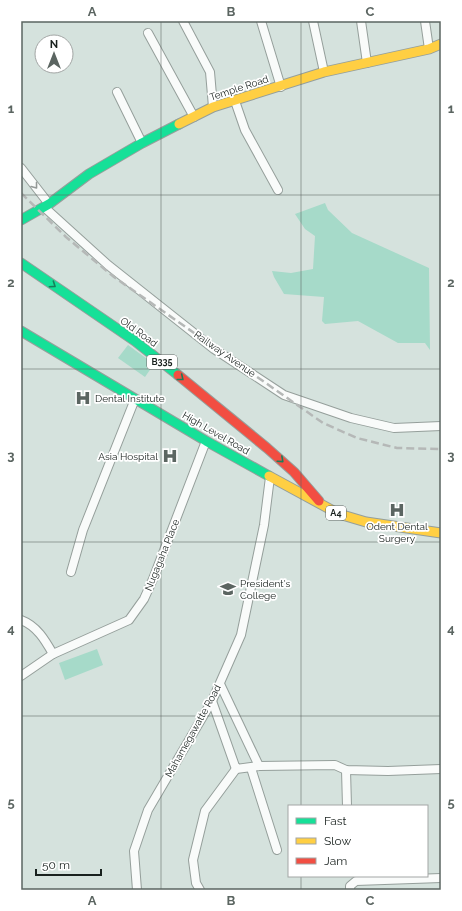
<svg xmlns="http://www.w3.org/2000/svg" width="462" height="911" viewBox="0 0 462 911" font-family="Raleway,sans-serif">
<rect width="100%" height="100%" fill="#d5e2dd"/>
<!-- green -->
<g fill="#a6dac9">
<path d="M325,203L328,210L352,233L429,268L430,350L425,343H398L358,321L325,324L322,321L324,297L284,294L274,277L272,271L291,273L313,269L315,236L305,229L295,214Z"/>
<path d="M128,345L154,364L145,377L118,358Z"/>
<path d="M97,649L103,665L65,680L59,663Z"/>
</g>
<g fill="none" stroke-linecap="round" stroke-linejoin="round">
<defs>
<g id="street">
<path d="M183,21L210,72L213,107"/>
<path d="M261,21L281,87"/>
<path d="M313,21L324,72"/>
<path d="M361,21L367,63"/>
<path d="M425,21L429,49"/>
<path d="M148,33L194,117"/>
<path d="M117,92L142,143"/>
<path d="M235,101L245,130L278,190"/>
<path d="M21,168L49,204"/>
<path d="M44,207L108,265L214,349L284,395L351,418L394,428L441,426"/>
<path d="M71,572L83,530L135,399"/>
<path d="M21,620C37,626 45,640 53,654"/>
<path d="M21,676L53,654L129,620L144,599L153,579L206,441"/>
<path d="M220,684L259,766"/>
<path d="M212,701L236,769L259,766L335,765L346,770L388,771L441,769"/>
<path d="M251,768L277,850"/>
<path d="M346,770L347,806"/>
<path d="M137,890L134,851L148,810L212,701L241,635L264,525L270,477"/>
<path d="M200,890L196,883L193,860L205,811L236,769"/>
<path d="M350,890V886L356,881L441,878"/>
</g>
<g id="fast">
<path d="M21,220L49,204L89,174L142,143L179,124"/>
<path d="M21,263L135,341L178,375"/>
<path d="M21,331L206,441L269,476"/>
</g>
<g id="slow">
<path d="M179,124L213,107L324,72L429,49L441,44"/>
<path d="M269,476L339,514L366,522L441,533"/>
</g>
<path id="jam" d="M178,375L267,448L294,472L319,501"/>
</defs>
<!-- street casing -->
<use href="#street" stroke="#959f9b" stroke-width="10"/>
<!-- fast casing -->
<use href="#fast" stroke="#959f9b" stroke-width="11"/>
<!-- slow casing -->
<use href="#slow" stroke="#959f9b" stroke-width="11"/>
<!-- jam casing -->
<use href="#jam" stroke="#959f9b" stroke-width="11"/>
<!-- street -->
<use href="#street" stroke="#f9fbfa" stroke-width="8"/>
<!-- fast -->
<use href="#fast" stroke="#16e098" stroke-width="9"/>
<!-- slow -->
<use href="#slow" stroke="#ffcf43" stroke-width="9"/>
<!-- jam -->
<use href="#jam" stroke="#f24e42" stroke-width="9"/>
<!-- rail -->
<path stroke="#b5b8b7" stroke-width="2.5" stroke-dasharray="8 4" stroke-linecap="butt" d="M21,193L66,237L114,277L323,423L357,438L397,448L441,449"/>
</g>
<!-- one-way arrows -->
<defs><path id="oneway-chevron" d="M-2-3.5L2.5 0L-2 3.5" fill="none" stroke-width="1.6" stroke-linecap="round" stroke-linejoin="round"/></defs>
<use stroke="#949997" href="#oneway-chevron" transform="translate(35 186) rotate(52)"/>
<g stroke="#18805b">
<use href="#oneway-chevron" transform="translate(53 285) rotate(34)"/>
<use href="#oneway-chevron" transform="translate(181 378) rotate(39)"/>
<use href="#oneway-chevron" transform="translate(281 460) rotate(42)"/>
</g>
<!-- grid -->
<path fill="none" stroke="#5b6561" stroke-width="1" stroke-opacity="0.55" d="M161,21V890M301,21V806M21,195H441M21,369H441M21,542H441M21,716H441M301,876V890"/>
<!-- icons -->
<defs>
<symbol id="hospital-bare" viewBox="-9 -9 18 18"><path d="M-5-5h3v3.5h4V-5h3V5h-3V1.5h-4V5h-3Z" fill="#5b6561" stroke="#fff" stroke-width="2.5" paint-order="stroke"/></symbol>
<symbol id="school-bare" viewBox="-9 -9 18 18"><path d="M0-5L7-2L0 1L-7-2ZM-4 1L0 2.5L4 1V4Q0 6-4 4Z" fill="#5b6561" stroke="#fff" stroke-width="2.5" paint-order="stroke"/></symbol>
</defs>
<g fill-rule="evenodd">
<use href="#hospital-bare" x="72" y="387" width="22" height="22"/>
<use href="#hospital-bare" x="159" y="445" width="22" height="22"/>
<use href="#hospital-bare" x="386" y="499" width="22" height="22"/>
<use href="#school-bare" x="217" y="578" width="22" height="22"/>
</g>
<g text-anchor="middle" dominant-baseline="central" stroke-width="3.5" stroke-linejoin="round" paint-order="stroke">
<!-- shield labels -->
<g fill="#fff" stroke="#5e6462" stroke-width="1">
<rect x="147" y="355" width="30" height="14" rx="3"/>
<rect x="326" y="506" width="20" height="14" rx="3"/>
</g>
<g font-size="9" font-weight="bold" fill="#19211e">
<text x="162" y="362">B335</text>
<text x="336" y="513">A4</text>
</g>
<!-- street labels -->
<g font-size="10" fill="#19211e" stroke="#fff">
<text transform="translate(239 88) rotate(-18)">Temple Road</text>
<text transform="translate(139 332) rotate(36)">Old Road</text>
<text transform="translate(225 354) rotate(35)">Railway Avenue</text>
<text transform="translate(216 433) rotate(30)">High Level Road</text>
<text transform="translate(162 555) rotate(-68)">Nugagaha Place</text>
<text transform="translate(193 731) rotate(-61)">Mahamegawatte Road</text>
</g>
<!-- poi labels -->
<g font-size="10" fill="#19211e" stroke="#fff" text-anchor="start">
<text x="95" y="398">Dental Institute</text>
<text x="158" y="456" text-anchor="end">Asia Hospital</text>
<text x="397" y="526" text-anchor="middle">Odent Dental<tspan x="397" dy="12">Surgery</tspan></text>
<text x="240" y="583">President's<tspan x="240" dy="12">College</tspan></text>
</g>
</g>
<!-- border -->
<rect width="462" height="911" fill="none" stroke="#ffffff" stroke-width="44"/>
<!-- legend -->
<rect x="288" y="805" width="140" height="72" fill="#ffffff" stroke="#a3a6a5"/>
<rect x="296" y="818" width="20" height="6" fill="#16e098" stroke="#a3a6a5"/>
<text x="324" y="825" font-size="12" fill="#19211e">Fast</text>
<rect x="296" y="838" width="20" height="6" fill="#ffcf43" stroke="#a3a6a5"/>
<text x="324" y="845" font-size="12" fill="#19211e">Slow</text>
<rect x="296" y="858" width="20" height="6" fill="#f24e42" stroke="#a3a6a5"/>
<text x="324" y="865" font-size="12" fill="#19211e">Jam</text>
<!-- north arrow -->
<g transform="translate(54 54)"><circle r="19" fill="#ffffff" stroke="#a3a6a5"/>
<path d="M0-3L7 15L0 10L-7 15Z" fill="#5b6561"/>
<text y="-6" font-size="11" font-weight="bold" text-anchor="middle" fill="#19211e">N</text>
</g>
<!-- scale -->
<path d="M36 869v6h65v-6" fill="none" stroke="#19211e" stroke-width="2"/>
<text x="42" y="869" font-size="12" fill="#19211e" stroke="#ffffff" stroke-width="3" paint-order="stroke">50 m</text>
<rect x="22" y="22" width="418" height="867" fill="none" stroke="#5b6561" stroke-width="1.5"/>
<g font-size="13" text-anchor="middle" font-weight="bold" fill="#5b6561">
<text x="92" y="16">A</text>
<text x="231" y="16">B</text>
<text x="370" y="16">C</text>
<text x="11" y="113">1</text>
<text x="451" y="113">1</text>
<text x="11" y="287">2</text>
<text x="451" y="287">2</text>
<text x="11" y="460">3</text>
<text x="451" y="460">3</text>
<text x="11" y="633">4</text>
<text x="451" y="633">4</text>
<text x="11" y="807">5</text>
<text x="451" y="807">5</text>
<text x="92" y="905">A</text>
<text x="231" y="905">B</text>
<text x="370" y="905">C</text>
</g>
</svg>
